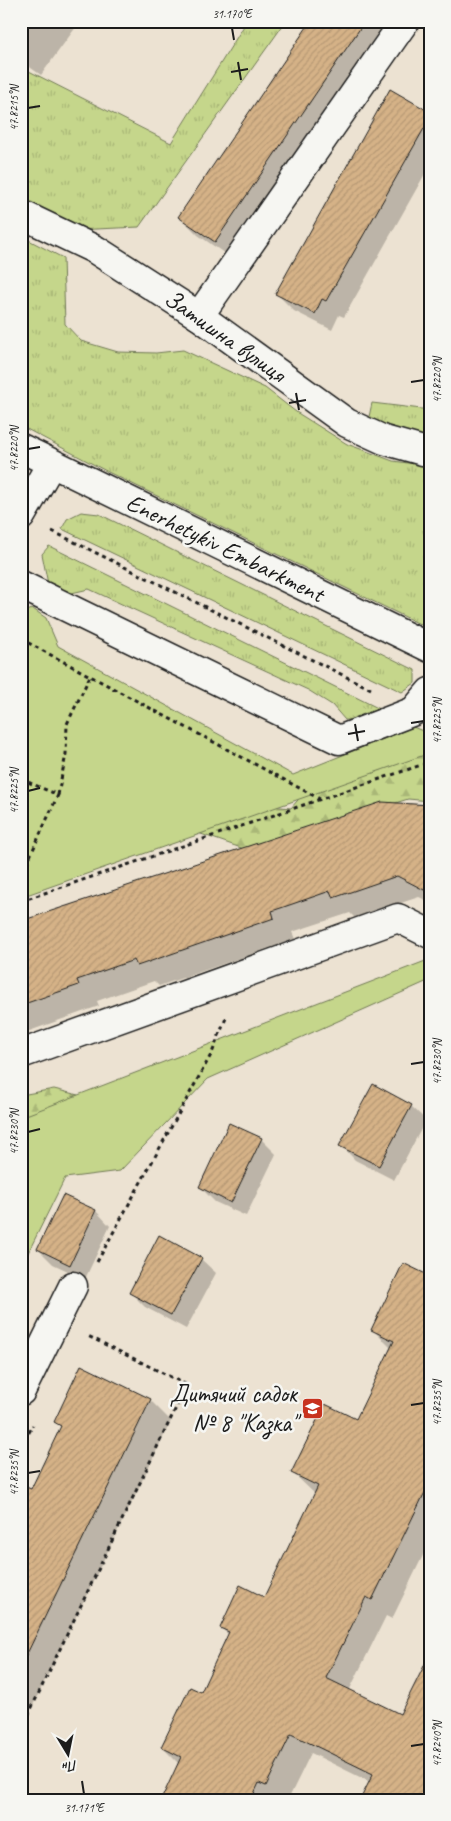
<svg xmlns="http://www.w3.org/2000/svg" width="451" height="1821" viewBox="0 0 451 1821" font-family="Caveat,sans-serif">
<defs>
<pattern id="grass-tufts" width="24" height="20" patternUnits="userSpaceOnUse" patternTransform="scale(1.25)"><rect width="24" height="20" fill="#c5d68b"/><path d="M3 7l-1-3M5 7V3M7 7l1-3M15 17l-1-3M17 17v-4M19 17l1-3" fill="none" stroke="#a9b777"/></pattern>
<pattern id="forest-firs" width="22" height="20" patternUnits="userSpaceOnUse" patternTransform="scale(1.25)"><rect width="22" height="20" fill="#c5d68b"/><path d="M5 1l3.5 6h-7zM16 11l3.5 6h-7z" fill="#a9b777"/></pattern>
<pattern id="building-hatch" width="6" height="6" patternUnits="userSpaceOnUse" patternTransform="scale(1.25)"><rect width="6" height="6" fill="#d5b287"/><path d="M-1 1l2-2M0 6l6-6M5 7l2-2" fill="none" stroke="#b69874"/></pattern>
</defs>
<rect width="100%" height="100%" fill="#ece2d2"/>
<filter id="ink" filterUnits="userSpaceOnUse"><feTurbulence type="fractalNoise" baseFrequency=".02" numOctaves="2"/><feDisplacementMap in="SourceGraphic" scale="10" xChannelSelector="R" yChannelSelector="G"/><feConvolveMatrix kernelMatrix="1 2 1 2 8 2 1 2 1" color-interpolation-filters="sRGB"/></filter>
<g filter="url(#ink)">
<!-- grass -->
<g fill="url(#grass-tufts)" stroke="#707954">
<path d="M247,21H286L139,227L75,230L21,203V67L171,143Z"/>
<path d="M21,236L63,258L65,324L81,341L118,352L156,353L183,350L265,388L296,412L347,444L393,461L430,466V629L108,472L21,426Z"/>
<path d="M372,403L430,410V437L411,435L380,428L369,417Z"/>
<path d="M81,512L99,514L415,670V683L402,692L62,529L67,519Z"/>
<path d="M49,546L388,713L375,720H345L332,705L308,690L89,589L67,594L49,589L42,554Z"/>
</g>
<!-- forest -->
<g fill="url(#forest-firs)" stroke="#707954">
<path d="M430,735V801L408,799L247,850L198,833L207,800L291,808L330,763Z"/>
<path d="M54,1089L78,1095L21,1186V1095Z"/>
</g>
<!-- park -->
<g fill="#c5d68b" stroke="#707954">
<path d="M33,609L46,618L58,646L293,775L413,727L430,734V753L21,897V612Z"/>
<path d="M428,960L430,962V980L208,1079L120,1171L65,1178L21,1267V1117Z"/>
</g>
<!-- shadow -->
<g fill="#0003">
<path d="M21,21H70L76,27L41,75L21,61Z"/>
<path d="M313,21H396L234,260L198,235L180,217Z"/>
<path d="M430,113V165L344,317L339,315L332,330L294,311L277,294Z"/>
<path d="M430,807V902L419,897L355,918L350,913L292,932L295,939L159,986L154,981L97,1001L99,1006L21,1034V923Z"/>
<path d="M411,1106L426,1120L394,1180L355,1160L341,1145Z"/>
<path d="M261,1139L276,1154L246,1216L215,1202L200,1187Z"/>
<path d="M63,1197L96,1211L110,1226L85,1279L53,1264L38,1249Z"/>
<path d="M201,1259L216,1273L186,1329L145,1307L130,1292Z"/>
<path d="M430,1277V1541L392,1619L386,1616L349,1691L401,1716L370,1782L311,1753L288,1800H162L179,1764L162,1747L201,1693L229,1635L221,1628L264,1599L315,1494L293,1473L356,1421L391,1348L372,1329Z"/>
<path d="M150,1400L171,1421L21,1730V1486L31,1491L62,1428L55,1421Z"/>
</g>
<!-- building -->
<g fill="url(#building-hatch)" stroke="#1c1c1c">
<path d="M311,21H365L215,242L178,217Z"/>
<path d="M390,89L430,112V118L326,301L322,299L315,314L275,294Z"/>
<path d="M382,802L430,805V893L397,876L333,898L330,891L272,911L274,918L137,966L134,960L77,980L79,985L21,1005V921Z"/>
<path d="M373,1084L412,1105L379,1166L339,1146Z"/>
<path d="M229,1123L262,1138L231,1203L199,1187Z"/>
<path d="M63,1195L96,1210L70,1265L37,1249Z"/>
<path d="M159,1235L202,1258L171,1315L129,1293Z"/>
<path d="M403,1263L430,1276V1482L372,1600L366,1597L326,1678L400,1714L430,1654V1800H360L373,1774L291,1734L266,1786L259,1783L251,1800H161L181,1757L161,1747L190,1687L201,1692L229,1632L220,1628L240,1585L264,1597L318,1486L291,1473L325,1404L356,1419L394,1341L371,1330Z"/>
<path d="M81,1365L151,1399L21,1666V1485L31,1489L61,1426L54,1422Z"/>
</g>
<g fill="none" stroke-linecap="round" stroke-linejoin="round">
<defs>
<g id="minor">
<path d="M21,214L96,250L199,316L347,423L384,440L423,451H430"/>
<path d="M199,316L405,21"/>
<path d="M21,448L430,648"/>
<path d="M21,516L51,464"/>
<path d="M21,585L339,740L414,711L430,692"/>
<path d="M21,1054L398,918L430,934"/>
<path d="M21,1391L73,1286"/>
</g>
</defs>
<!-- minor casing -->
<use href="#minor" stroke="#1c1c1c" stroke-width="31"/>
<!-- path -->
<g stroke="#1c1c1c" stroke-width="3" stroke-dasharray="4 4" stroke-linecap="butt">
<path d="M52,531L371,689"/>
<path d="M21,639L320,799"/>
<path d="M21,779L58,795L21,876"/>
<path d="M58,795L66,754L67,724L90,676"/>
<path d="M21,901L430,762"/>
<path d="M97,1262L212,1053L226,1018"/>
<path d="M21,1447L33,1425"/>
<path d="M21,1730L187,1385L88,1336"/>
</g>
<!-- minor -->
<use href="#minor" stroke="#f6f6f2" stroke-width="28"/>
</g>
</g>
<!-- ticks -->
<path fill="none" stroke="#1c1c1c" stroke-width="2" d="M232,28L234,40M238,62L241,80M231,72L248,69M28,108L40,106M411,382L424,380M296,393L299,410M289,403L306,400M28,449L40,447M411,723L424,721M355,724L358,741M348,734L365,731M28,791L40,788M411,1064L424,1062M28,1132L40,1129M411,1405L424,1403M28,1473L40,1471M411,1746L424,1744M82,1781L84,1794"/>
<!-- icons -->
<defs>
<symbol id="school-square" viewBox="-11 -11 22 22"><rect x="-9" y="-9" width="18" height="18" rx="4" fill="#c8321e" stroke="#f6f6f2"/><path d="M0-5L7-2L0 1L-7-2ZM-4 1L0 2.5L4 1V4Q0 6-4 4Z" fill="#fff"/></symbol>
</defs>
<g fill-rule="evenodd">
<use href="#school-square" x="300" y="1396" width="25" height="25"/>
</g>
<g text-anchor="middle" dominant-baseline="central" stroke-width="5" stroke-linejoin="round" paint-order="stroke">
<!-- street labels -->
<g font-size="25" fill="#1c1c1c" stroke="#f6f6f2">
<text transform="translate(225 336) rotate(35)">Затишна вулиця</text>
<text transform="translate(225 548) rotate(26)">Enerhetykiv Embarkment</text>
</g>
<!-- poi labels -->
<g font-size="25" fill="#1c1c1c" stroke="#f6f6f2" text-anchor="end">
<text x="297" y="1394">Дитячий садок<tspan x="297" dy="29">№ 8 "Казка"</tspan></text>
</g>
</g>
<!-- margin -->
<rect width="451" height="1821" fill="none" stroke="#f6f6f2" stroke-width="55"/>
<!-- north arrow -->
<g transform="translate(68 1754) rotate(170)" stroke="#f6f6f2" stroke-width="4" paint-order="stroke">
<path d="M0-4L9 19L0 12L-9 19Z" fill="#1c1c1c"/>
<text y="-8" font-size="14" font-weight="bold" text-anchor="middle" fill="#1c1c1c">Пн</text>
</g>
<rect x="28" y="28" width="396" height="1766" fill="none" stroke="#1c1c1c" stroke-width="2"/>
<g font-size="12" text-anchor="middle" fill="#1c1c1c">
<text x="232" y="18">31.170°E</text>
<text transform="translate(14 108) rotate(-90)" y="4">47.8215°N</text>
<text transform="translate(437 380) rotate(-90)" y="4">47.8220°N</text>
<text transform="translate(14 449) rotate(-90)" y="4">47.8220°N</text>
<text transform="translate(437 721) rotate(-90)" y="4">47.8225°N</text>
<text transform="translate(14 791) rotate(-90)" y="4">47.8225°N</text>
<text transform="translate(437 1062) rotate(-90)" y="4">47.8230°N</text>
<text transform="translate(14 1132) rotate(-90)" y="4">47.8230°N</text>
<text transform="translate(437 1403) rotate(-90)" y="4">47.8235°N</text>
<text transform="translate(14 1473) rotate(-90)" y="4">47.8235°N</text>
<text transform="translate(437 1744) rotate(-90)" y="4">47.8240°N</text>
<text x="84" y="1812">31.171°E</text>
</g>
</svg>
